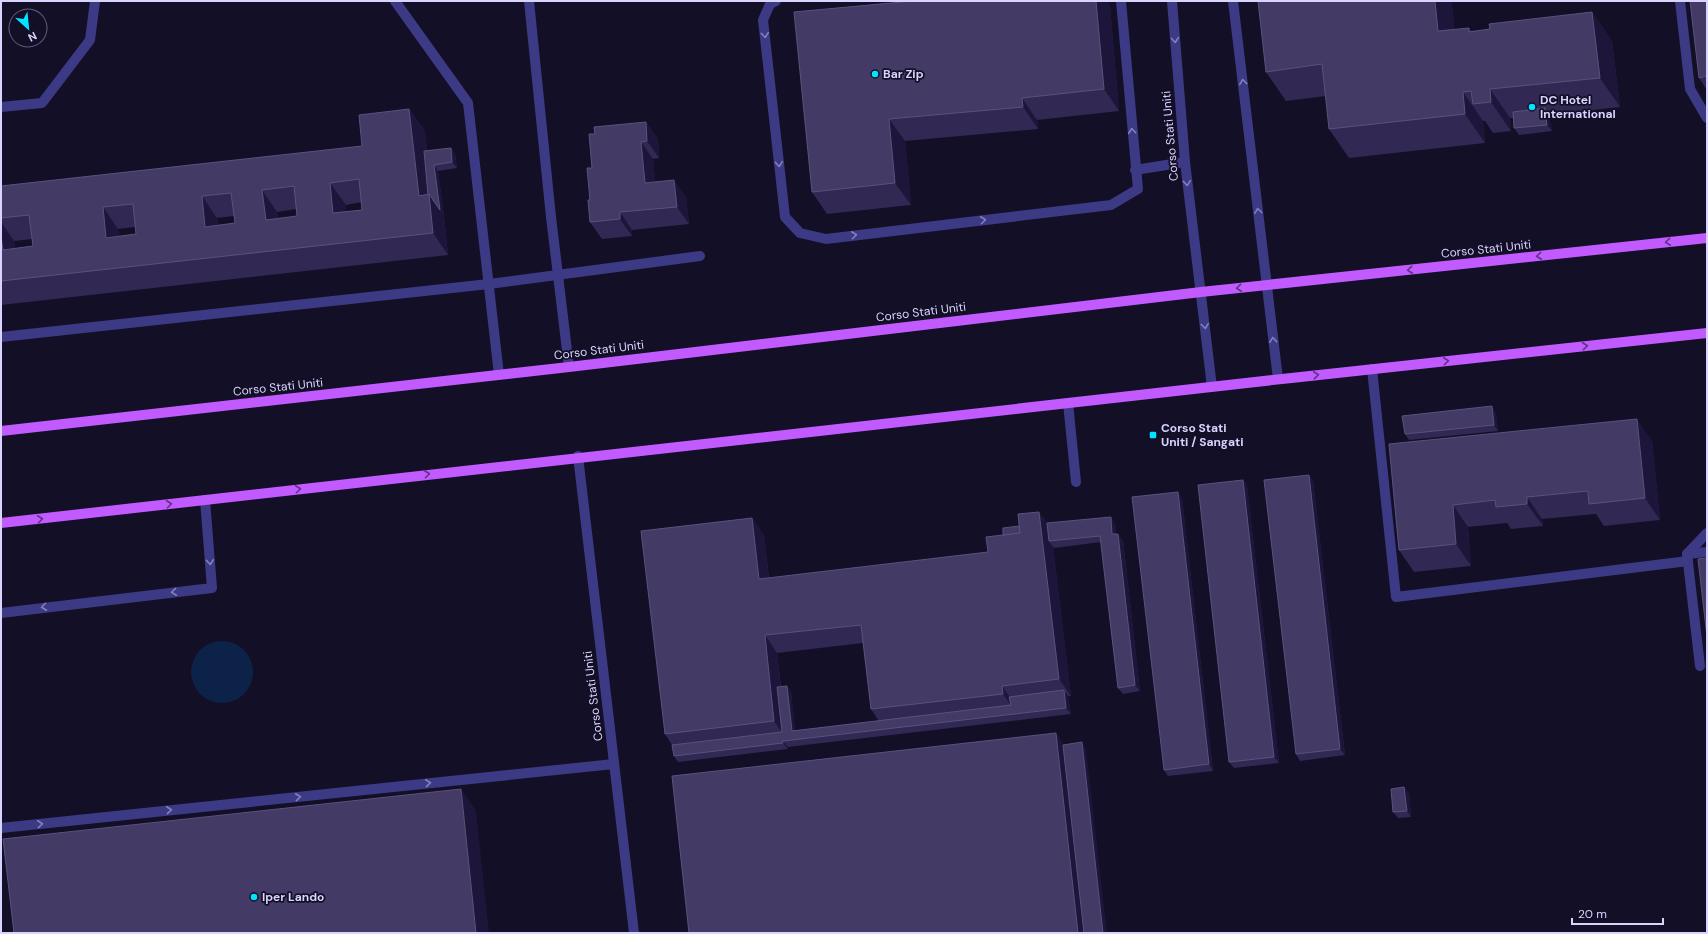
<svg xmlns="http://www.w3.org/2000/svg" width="1708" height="934" viewBox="0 0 1708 934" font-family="'DM Sans',sans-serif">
<rect width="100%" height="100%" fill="#130f26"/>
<!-- water -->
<circle fill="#0c2248" cx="222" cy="672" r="31"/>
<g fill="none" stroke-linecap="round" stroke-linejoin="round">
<!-- service -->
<g stroke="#3d3a85" stroke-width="10">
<path d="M395,1L468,103L499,375"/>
<path d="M529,1L551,217L569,367"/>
<path d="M776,1L770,4L763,20L785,217L800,233L826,239L1111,205L1138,189L1121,1"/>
<path d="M1680,1L1690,89L1707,118"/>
<path d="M1,107L42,103L90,40L95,1"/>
<path d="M1135,170L1185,162"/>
<path d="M1,337L489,284L700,256"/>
<path d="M1372,369L1396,597L1688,561"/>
<path d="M1068,403L1076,482"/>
<path d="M1687,554L1707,552"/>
<path d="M1,613L212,588L205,500"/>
<path d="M1700,666L1687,554L1707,533"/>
<path d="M1,828L614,764"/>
</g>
<!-- minor -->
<g stroke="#3d3a85" stroke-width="10">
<path d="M1172,1L1185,162L1212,387"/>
<path d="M1233,1L1278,379"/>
<path d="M578,456L634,933"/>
</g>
<!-- primary -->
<g stroke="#c25bff" stroke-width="10">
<path d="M1,431L569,367L1201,292L1707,238"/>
<path d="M1,523C569,457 1138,394 1707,333"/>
</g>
</g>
<!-- wall -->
<g fill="#312854" fill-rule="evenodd">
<path d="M913,1H1106L1110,6L1119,111L1037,120L1038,129L905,141L911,205L827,214L812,192Z"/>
<path d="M1707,1V90L1699,78Z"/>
<path d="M1592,12L1612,41L1620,107L1549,115L1552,131L1519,135L1514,128L1513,118H1510L1511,131L1493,133L1485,121H1483L1485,143L1349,158L1329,129L1326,96L1286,101L1266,72L1455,30L1469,28L1471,31L1490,29Z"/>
<path d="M409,109L425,131L427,151L451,148L455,154L457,168L438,171L444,216L448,255L1,305V186L362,146ZM362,202V210L346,212V205ZM296,209L297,216L278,219L277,212ZM234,216L235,223L218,225L217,218ZM135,227L136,234L119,236L118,229ZM32,239L33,246L15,248L14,241Z"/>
<path d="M646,122L658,139L659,158L653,159L655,182L686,197L689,224L632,230V236L602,239L590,222V200L595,134Z"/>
<path d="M1496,413L1498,431L1409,440L1405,434Z"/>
<path d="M1652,441L1660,520L1604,526L1596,514L1542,519L1543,526L1511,529L1507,523L1468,527L1471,566L1414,572L1399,550L1389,444Z"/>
<path d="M1309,475L1313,481L1345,755L1300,761L1296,754Z"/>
<path d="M1243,480L1247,486L1279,763L1234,768L1229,762Z"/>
<path d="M1182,498L1213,771L1168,776L1164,770Z"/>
<path d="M1039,512L1047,523H1115L1116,534L1123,540L1140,691L1123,694L1118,688L1101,542L1054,548L1053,547L1071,696H1068L1071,714L788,747V749L678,762L674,756L672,745L665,734L752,518L764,535L769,578L988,552L1003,535L1019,526ZM863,643L871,709L879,721L795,731L791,692L787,686L781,687L777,653Z"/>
<path d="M1404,787L1409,793L1411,817L1398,818L1393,812Z"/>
</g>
<!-- shaded-wall -->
<g fill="#1d163a">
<path d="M1096,1H1106L1110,6L1119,111L1104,89Z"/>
<path d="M1435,1H1452L1458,60L1438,31Z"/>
<path d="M1592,12L1612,41L1620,107L1600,78Z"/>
<path d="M1490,89L1510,118L1511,131L1491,102Z"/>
<path d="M1463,92L1483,121L1485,143L1465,114Z"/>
<path d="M1022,98L1037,120L1038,129L1023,107Z"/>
<path d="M1545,108L1549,115L1552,131L1547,125Z"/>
<path d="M409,109L425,131L432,200L444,216L448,255L433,233L419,196Z"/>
<path d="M889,119L905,141L911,205L895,183Z"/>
<path d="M646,122L658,139L659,158L647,141Z"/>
<path d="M641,142L653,159L657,200L645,183Z"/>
<path d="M451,148L455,154L457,168L452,162Z"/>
<path d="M434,165L438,171L444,216L440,210Z"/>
<path d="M674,180L686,197L689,224L677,207Z"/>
<path d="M330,183L346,205L349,235L333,213Z"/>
<path d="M262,190L277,212L281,242L266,220Z"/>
<path d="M202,196L217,218L220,249L205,227Z"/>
<path d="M103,207L118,229L122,260L106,238Z"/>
<path d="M620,212L632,230V236L620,219Z"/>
<path d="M1,222L14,241L18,272L3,250L1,236Z"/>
<path d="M1492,406L1496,413L1498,431L1494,425Z"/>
<path d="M1637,419L1652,441L1660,520L1645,498Z"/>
<path d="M1309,475L1313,481L1345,755L1340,749Z"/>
<path d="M1243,480L1247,486L1279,763L1274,757Z"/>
<path d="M1178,492L1182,498L1213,771L1209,764Z"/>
<path d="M1527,497L1542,519L1543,526L1527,504Z"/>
<path d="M1453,505L1468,527L1471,566L1456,544Z"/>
<path d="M1039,512L1051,529L1049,541L1053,547L1071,696L1059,679Z"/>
<path d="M1111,517L1115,523L1117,540L1112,534Z"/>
<path d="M752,518L764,535L771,596L759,579Z"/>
<path d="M1118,534L1123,540L1140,691L1135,685Z"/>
<path d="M765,635L777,653L786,738L774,721Z"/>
<path d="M787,686L791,692L796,738L792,731Z"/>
<path d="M1002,686L1014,703L1015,711L1003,694Z"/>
<path d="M1064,690L1068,696L1071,714L1066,708Z"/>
<path d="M1056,733L1068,751L1088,933H1078Z"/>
<path d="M783,741L788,747V749L783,743Z"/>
<path d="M1082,742L1086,749L1107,933H1103Z"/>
<path d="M1404,787L1409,793L1411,817L1407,811Z"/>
<path d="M461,789L476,811L489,933H476Z"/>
</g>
<!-- building -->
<g fill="#433a66" stroke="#5a527e" fill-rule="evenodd">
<path d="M913,1H1096L1104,89L1022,98L1023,107L889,119L895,183L812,192L794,12Z"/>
<path d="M1258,1H1435L1438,31L1469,28V32L1490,29L1489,24L1592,12L1600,78L1490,89L1491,102L1473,104L1471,91L1463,92L1465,114L1329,129L1322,64L1266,72Z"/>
<path d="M1690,1H1707V76L1699,78Z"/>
<path d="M1545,108L1547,125L1514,128L1513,112Z"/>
<path d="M409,109L419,196L429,194L433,233L1,281V236L3,250L33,246L29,215L1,218V186L362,146L359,115ZM359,179L362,210L333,213L330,183ZM294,186L297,216L266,220L262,190ZM231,193L235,223L205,227L202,196ZM133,204L136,234L106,238L103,207Z"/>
<path d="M646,122L647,141L641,142L645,183L674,180L677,207L620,212V219L590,222L588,200H590L587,168H592L589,134H595L594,127Z"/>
<path d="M451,148L452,162L434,165L440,210L429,194L428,195L424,151Z"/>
<path d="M1492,406L1494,425L1405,434L1402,416Z"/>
<path d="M1637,419L1645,498L1589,504L1588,491L1527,497V504L1496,507L1495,500L1453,505L1456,544L1399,550L1389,444Z"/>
<path d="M1309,475L1340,749L1296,754L1264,480Z"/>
<path d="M1243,480L1274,757L1229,762L1198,485Z"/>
<path d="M1178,492L1209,764L1164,770L1132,497Z"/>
<path d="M1039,512L1059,679L1002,686L1003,694L871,709L861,625L765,635L774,721L665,734L641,531L752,518L759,579L988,552L986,537L1020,533L1018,514Z"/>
<path d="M1111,517L1112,534H1118L1135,685L1118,688L1100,536L1049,541L1047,523Z"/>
<path d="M1019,526L1020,533L1003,535V528Z"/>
<path d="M1707,558V637L1698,559Z"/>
<path d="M787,686L792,731L1011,705L1009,697L1064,690L1066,708L783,741V743L674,756L672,745L782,732L777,687Z"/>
<path d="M1056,733L1078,933H689L672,776Z"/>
<path d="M1082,742L1103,933H1084L1063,745Z"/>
<path d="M1404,787L1407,811L1393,812L1391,789Z"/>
<path d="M461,789L476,933H14L3,839Z"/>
</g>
<!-- one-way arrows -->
<defs><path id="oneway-chevron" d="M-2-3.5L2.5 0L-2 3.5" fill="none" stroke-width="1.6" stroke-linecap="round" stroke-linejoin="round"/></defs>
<g stroke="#837fbc">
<use href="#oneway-chevron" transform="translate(765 35) rotate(84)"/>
<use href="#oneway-chevron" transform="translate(1175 40) rotate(85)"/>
<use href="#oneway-chevron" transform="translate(1243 82) rotate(-97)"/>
<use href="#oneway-chevron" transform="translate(1132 131) rotate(-95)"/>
<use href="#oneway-chevron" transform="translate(779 164) rotate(84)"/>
<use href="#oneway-chevron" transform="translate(1187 183) rotate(84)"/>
<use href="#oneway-chevron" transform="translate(1258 211) rotate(-97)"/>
<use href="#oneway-chevron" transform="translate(983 220) rotate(-7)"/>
<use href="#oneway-chevron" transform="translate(854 235) rotate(-7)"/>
<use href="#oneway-chevron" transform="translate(1205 326) rotate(83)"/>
<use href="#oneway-chevron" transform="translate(1273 340) rotate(-96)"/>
<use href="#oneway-chevron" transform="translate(210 562) rotate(85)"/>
<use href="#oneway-chevron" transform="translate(174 592) rotate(174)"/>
<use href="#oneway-chevron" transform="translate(44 607) rotate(173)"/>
<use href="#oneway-chevron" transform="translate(428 783) rotate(-6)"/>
<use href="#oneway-chevron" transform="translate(298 797) rotate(-6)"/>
<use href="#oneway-chevron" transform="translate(169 810) rotate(-6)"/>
<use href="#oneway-chevron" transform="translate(40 824) rotate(-6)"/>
</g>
<g stroke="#623188">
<use href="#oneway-chevron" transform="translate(1668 242) rotate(174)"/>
<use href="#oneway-chevron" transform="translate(1539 256) rotate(174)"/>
<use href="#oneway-chevron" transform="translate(1410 270) rotate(174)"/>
<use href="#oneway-chevron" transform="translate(1239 288) rotate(174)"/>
<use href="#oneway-chevron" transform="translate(1585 346) rotate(-6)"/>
<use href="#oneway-chevron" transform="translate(1446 361) rotate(-6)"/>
<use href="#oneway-chevron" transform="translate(1316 375) rotate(-6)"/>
<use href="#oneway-chevron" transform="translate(427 474) rotate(-7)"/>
<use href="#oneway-chevron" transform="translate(298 489) rotate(-7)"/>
<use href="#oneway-chevron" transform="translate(169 504) rotate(-7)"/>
<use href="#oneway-chevron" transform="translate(40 519) rotate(-7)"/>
</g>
<!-- markers -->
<g fill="#00e5ff" stroke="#130f26" stroke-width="1.5">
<circle cx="875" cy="74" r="4"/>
<circle cx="1532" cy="107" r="4"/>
<rect x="1149" y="431" width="8" height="8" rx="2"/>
<circle cx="254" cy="897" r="4"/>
</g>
<g text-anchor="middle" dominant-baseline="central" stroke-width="3.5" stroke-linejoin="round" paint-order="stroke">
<!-- poi labels -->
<g font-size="12" font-weight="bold" fill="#d9d4ff" stroke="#130f26" text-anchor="start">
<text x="883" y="74">Bar Zip</text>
<text x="1540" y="100">DC Hotel<tspan x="1540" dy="14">International</tspan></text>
<text x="1161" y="428">Corso Stati<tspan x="1161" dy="14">Uniti / Sangati</tspan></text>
<text x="262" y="897">Iper Lando</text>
</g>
<!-- street labels -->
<g font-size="12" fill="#d9d4ff" stroke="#130f26">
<text transform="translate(1170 136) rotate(-95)">Corso Stati Uniti</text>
<text transform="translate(1486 249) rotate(-6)">Corso Stati Uniti</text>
<text transform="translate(921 312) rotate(-7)">Corso Stati Uniti</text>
<text transform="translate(599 350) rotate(-7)">Corso Stati Uniti</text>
<text transform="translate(278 387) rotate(-6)">Corso Stati Uniti</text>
<text transform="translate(593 696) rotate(-97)">Corso Stati Uniti</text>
</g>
</g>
<!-- border -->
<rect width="1708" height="934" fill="none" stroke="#d9d4ff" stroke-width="4"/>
<!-- north arrow -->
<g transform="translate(28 28) rotate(153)"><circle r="19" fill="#130f26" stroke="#625e7d"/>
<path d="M0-3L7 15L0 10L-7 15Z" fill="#00e5ff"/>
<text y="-6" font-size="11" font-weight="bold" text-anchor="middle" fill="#d9d4ff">N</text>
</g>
<!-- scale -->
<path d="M1572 918v6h91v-6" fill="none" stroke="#d9d4ff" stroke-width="2"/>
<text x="1578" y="918" font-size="12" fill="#d9d4ff" stroke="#130f26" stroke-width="3" paint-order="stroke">20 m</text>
</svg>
